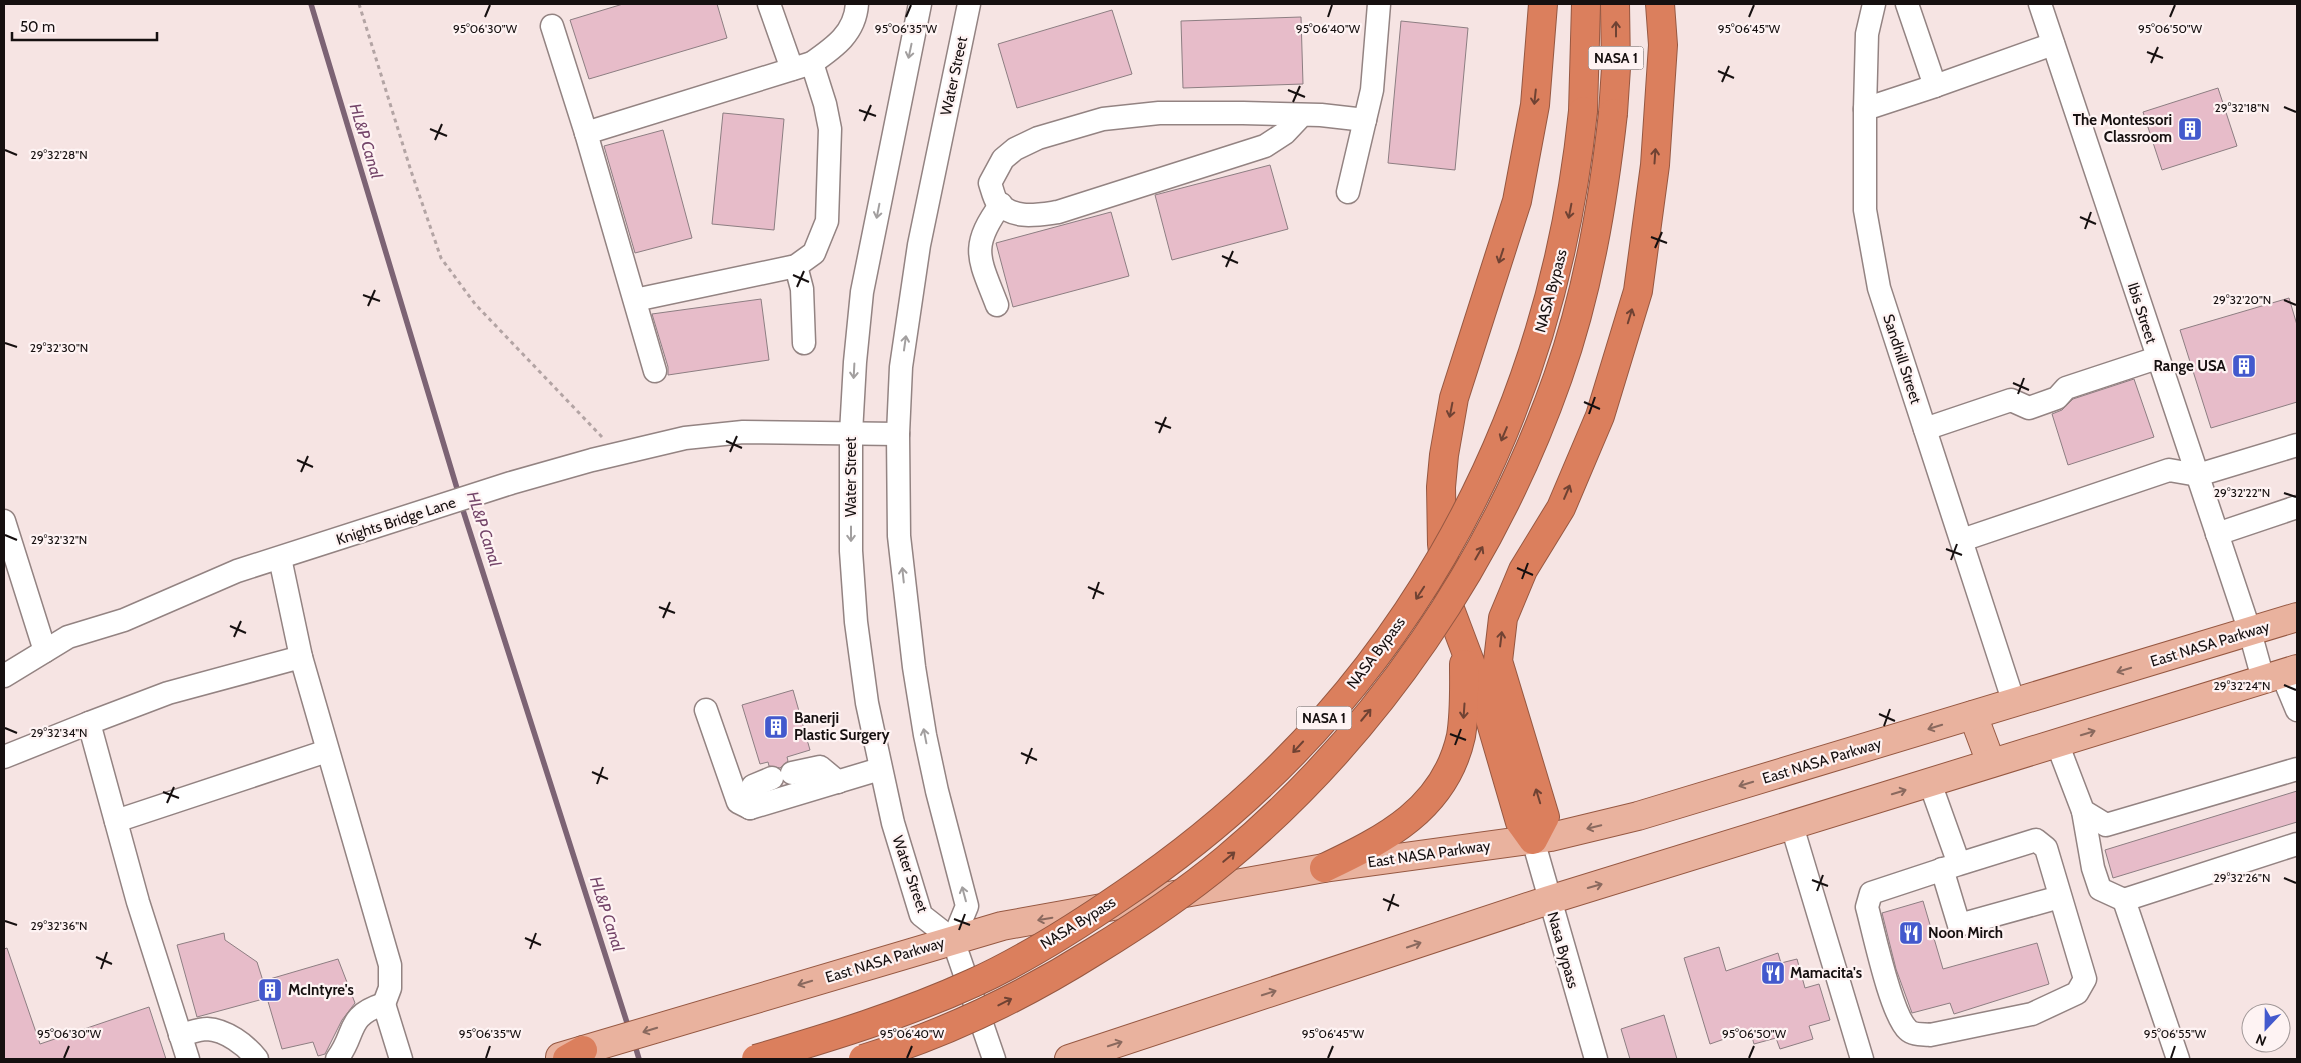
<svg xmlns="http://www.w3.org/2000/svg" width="2301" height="1063" viewBox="0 0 2301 1063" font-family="Cabin,sans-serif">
<rect width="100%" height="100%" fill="#f6e4e3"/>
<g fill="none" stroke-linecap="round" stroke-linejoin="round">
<!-- stream -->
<g stroke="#7c6374" stroke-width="5.5">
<path d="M311,4L459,495"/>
<path d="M461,504L629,1029"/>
<path d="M634,1042L639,1059"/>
</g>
</g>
<!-- building -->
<g fill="#e7bcc9" stroke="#8d7e82">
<path d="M623,4H717L727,38L589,79L570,20Z"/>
<path d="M1112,10L1132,74L1017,108L998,44Z"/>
<path d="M1301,17L1303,84L1183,88L1181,21Z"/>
<path d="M1401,21L1468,28L1455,170L1388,163Z"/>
<path d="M2218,88L2237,146L2162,170L2143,112Z"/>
<path d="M723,113L784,119L774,230L712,224Z"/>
<path d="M663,130L692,238L635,253L604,146Z"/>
<path d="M1270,165L1288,229L1172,260L1155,195Z"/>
<path d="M1111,212L1129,276L1013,307L996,243Z"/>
<path d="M2289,298L2297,325V402L2211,428L2180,330Z"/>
<path d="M761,299L769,360L668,375V367L652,314Z"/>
<path d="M2134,379L2154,437L2068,465L2052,414L2062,410L2073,399Z"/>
<path d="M793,690L810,750L787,757L788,761L780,768L769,766L768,762L760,764L742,705Z"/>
<path d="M2297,791V822L2113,878L2105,850Z"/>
<path d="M1923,901L1943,969L2037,943L2049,984L1954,1014L1950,1003L1912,1013L1896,969L1882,913Z"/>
<path d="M224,933L225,940L257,962L263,981L338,959L355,1003L342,1020L325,1054L318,1056L313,1042L282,1049L267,998L197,1017L177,945Z"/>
<path d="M1719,947L1726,971L1778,953L1781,963L1797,959L1805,988L1819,984L1830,1020L1809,1026L1813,1039L1780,1049L1776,1038L1754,1044L1750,1030L1710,1044L1684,958Z"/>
<path d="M7,948L40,1044L149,1007L166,1059H4V949Z"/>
<path d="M1664,1015L1677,1059H1630L1621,1029Z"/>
</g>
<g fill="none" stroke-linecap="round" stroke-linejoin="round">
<defs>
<g id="minor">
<path d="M769,4L792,69"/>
<path d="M920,4L862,292L855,362L851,433V551L856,622L867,703L893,823L921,915L953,940"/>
<path d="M1874,4L1867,34L1865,109V210L1879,288L2014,703"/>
<path d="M2040,4L2250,632L2263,679"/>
<path d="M552,26L586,133L655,371"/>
<path d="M1935,86L2053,44"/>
<path d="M1865,109L1935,86L1907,4"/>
<path d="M1302,115L1285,133L1265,146L1058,212C1036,215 1014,220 997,202C994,198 992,189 990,183L1003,159L1015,149L1038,138L1103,119L1159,113H1243L1321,115L1365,120"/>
<path d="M586,133L812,63C835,47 855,33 857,4"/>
<path d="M1348,192L1372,90L1379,4"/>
<path d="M796,266L802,289L804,343"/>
<path d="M635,300L796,266L814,253L827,221L830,129L825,104L812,63"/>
<path d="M997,305C979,258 969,248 1001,204"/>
<path d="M1925,429L2011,400L2029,408L2057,398L2066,388L2157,358"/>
<path d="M4,521L45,651"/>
<path d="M2217,534L2297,507"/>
<path d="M1962,540L2169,470L2198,475L2297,445"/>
<path d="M280,558L301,657"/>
<path d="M2282,674L2297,710"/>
<path d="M4,676L68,637L124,620L237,571L511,483L592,460L685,438L743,432L898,434"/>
<path d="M706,710L738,802L750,808L880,769"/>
<path d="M2057,743L2083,811L2106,825L2297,769"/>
<path d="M4,757L89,723"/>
<path d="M792,773L820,767L838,782"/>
<path d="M1930,783L1959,864L2036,840L2046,848L2085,979L2077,993L2032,1014L1930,1035C1924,1034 1913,1035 1908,1030C1891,1015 1874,933 1867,907L1871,893L1959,864"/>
<path d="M750,808L753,786L772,778"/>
<path d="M2083,811L2093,868L2100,889L2124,900"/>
<path d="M116,821L327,751"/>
<path d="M1792,826L1862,1059"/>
<path d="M1533,840L1596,1059"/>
<path d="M1942,869L1959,925L2060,897"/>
<path d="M953,940L967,906L937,791L925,735L914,667L899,536L898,434L901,367L919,245L969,4"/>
<path d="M953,940L994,1059"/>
<path d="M180,1035C189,1033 199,1029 207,1029C226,1030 246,1045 257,1059"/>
<path d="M188,1059L138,902L89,723L168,693L301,657L390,965V988L384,1004"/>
<path d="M337,1059C357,1033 345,1016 384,1004L401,1059"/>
<path d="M2178,1059L2124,900L2297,844"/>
</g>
<g id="major">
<path d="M1973,715L1991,763"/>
<path d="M560,1057L1002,926L1324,868L1551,837L1638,816L2297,617"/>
<path d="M1069,1059L1549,900L2297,669"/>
</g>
<g id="highway">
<path d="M1543,4L1535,105L1517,201L1454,398L1444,455L1441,487L1442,544L1450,609L1485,702L1520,822L1533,840L1545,817L1498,661L1503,618L1523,570L1561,508L1600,416L1638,291L1655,165L1663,45L1660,4"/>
<path d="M1583,111L1586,4"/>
<path d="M1613,113L1616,68L1615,4"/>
<path d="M1324,868C1385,839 1445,809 1461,736C1465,712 1464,688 1464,664"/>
<path d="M567,1059L583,1050"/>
</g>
</defs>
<!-- minor casing -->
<use href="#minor" stroke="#938382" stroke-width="25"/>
<!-- major casing -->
<use href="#major" stroke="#965842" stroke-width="30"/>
<!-- highway casing -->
<use href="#highway" stroke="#965842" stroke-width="30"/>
<!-- path -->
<path stroke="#b3a4a4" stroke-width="3" stroke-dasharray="4 4" stroke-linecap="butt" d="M359,4L411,171L441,258L475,304L602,437"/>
<!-- minor -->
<use href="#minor" stroke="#fff" stroke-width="22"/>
<!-- major -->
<use href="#major" stroke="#e9b29e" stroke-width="28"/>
<!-- highway -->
<use href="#highway" stroke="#db7f5d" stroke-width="28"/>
<defs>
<g id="highway-bridge">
<path d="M756,1059C830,1037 903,1015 973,983C1026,959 1076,927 1124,894C1395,711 1550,434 1583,111"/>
<path d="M863,1059C945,1034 1022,997 1095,951C1141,923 1185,893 1226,859C1377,733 1493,562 1558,377C1588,292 1603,203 1613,113"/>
</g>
</defs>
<!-- highway-bridge casing -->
<use href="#highway-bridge" stroke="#965842" stroke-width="30" stroke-linecap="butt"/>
<!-- highway-bridge -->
<use href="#highway-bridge" stroke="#db7f5d" stroke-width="28"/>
</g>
<!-- one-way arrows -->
<defs><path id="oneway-shaft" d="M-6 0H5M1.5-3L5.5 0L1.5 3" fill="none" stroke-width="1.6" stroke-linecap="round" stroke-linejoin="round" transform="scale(1.25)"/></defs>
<g stroke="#6f4233">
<use href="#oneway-shaft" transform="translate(1616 29) rotate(-90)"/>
<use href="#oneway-shaft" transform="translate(1535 97) rotate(96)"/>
<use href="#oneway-shaft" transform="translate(1655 156) rotate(-86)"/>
<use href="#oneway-shaft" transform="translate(1570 211) rotate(101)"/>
<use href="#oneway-shaft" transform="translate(1501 256) rotate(108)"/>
<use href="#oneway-shaft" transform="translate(1630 316) rotate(-73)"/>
<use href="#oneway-shaft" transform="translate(1451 410) rotate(101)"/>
<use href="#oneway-shaft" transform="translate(1504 434) rotate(113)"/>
<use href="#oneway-shaft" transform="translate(1567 492) rotate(-67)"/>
<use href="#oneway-shaft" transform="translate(1479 553) rotate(-60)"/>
<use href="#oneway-shaft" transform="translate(1420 593) rotate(123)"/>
<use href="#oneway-shaft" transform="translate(1501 639) rotate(-83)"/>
<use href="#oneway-shaft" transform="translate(1464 711) rotate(94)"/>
<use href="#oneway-shaft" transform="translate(1366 715) rotate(-50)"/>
<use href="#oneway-shaft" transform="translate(1298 747) rotate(133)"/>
<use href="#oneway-shaft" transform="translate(1538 796) rotate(-107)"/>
<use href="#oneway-shaft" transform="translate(1229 857) rotate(-40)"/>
<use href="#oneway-shaft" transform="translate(1005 1002) rotate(-27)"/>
</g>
<g stroke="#a29f9f">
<use href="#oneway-shaft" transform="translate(910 51) rotate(102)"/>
<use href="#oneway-shaft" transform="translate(878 211) rotate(101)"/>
<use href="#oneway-shaft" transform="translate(905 343) rotate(-82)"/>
<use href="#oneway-shaft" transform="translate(854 371) rotate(93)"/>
<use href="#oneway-shaft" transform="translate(851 534) rotate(90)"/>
<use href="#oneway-shaft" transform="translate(903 575) rotate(-96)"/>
<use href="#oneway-shaft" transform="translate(925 736) rotate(-101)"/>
<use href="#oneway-shaft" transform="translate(964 894) rotate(-105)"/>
</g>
<g stroke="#8a695e">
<use href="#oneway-shaft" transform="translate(2124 670) rotate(163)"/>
<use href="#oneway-shaft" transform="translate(1935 727) rotate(163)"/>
<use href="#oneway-shaft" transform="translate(2088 733) rotate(-17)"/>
<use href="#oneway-shaft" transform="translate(1746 784) rotate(163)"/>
<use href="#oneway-shaft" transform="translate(1899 792) rotate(-17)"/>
<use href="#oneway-shaft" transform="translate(1594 827) rotate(166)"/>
<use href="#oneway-shaft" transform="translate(1595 886) rotate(-16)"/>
<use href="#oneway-shaft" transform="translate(1045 919) rotate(170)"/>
<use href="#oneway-shaft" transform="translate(1414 945) rotate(-19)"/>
<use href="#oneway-shaft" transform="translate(805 983) rotate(163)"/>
<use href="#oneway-shaft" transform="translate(1269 993) rotate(-18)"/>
<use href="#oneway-shaft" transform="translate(650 1030) rotate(163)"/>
<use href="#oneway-shaft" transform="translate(1115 1044) rotate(-18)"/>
</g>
<!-- ticks -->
<path fill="none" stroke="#161010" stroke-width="2" d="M485,17L490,5M906,17L911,5M1328,17L1332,5M1749,17L1754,5M2170,17L2175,5M2147,52L2163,58M2151,63L2158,47M1718,71L1734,78M1722,82L1729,66M1288,90L1305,97M1293,102L1300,86M2284,107L2296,112M859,110L876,116M864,121L871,105M430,129L447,136M435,140L442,124M5,150L17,155M2080,217L2096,224M2085,229L2091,212M1651,237L1667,243M1655,248L1662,232M1222,256L1238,263M1226,267L1233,251M793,275L809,282M797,287L804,271M363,295L380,301M2284,300L2296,305M368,306L375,290M5,343L17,347M2013,383L2029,390M2018,394L2024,378M1584,402L1600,409M1589,414L1595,397M1155,422L1171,428M1159,433L1166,417M726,441L742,448M730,452L737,436M297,460L313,467M301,472L308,456M2284,493L2296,497M5,535L17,540M1946,549L1962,555M1951,560L1957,544M1517,568L1533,575M1522,579L1528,563M1088,587L1104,594M1093,599L1099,582M659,607L675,613M663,618L670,602M230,626L246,633M234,637L241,621M2284,685L2296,690M1879,714L1895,721M1884,726L1890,709M5,728L17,733M1450,734L1466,740M1455,745L1461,729M1021,753L1037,760M1026,764L1032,748M592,772L608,779M597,784L603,767M163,792L179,798M167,803L174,787M2284,878L2296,883M1812,880L1828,886M1817,891L1823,875M1383,899L1399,906M1388,911L1394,894M954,919L970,925M5,921L17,925M959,930L965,914M525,938L541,945M530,949L536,933M96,957L112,964M101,969L107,952M64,1058L69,1046M486,1058L490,1046M907,1058L912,1046M1328,1058L1333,1046M1749,1058L1754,1046M2171,1058L2175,1046"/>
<!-- icons -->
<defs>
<symbol id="building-square" viewBox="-11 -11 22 22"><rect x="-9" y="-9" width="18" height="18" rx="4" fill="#4359cd" stroke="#fef3f3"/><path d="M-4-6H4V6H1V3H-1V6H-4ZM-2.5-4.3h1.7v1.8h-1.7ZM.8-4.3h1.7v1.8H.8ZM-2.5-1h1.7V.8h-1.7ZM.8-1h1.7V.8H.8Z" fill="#fff"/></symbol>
<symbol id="restaurant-square" viewBox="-11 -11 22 22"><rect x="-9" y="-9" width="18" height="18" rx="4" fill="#4359cd" stroke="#fef3f3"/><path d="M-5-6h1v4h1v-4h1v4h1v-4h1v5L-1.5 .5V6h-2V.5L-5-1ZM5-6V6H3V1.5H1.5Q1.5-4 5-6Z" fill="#fff"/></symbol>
</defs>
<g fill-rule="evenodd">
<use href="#building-square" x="2176" y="115" width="28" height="28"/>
<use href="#building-square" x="2230" y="352" width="28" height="28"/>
<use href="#building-square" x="762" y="713" width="28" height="28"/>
<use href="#restaurant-square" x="1897" y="919" width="28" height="28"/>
<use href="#restaurant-square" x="1759" y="959" width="28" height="28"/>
<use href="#building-square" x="256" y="976" width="28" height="28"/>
</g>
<g text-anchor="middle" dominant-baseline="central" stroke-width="4.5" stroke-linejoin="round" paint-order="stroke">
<!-- shield labels -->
<g fill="#fef3f3" stroke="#5c5454" stroke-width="1">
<rect x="1588.5" y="46.5" width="55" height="23" rx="4"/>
<rect x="1296.5" y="706.5" width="55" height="23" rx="4"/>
</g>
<g font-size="14" font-weight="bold" fill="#161010">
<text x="1616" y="58">NASA 1</text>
<text x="1324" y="718">NASA 1</text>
</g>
<!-- street labels -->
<g font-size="15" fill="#161010" stroke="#fef3f3">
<text transform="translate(954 76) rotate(-78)">Water Street</text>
<text transform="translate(1551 291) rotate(-75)">NASA Bypass</text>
<text transform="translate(2142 313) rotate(72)">Ibis Street</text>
<text transform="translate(1902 359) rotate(72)">Sandhill Street</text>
<text transform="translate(851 477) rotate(-90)">Water Street</text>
<text transform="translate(396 521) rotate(-18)">Knights Bridge Lane</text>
<text transform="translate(2210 644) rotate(-17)">East NASA Parkway</text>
<text transform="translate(1376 653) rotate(-53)">NASA Bypass</text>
<text transform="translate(1822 761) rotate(-17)">East NASA Parkway</text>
<text transform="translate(1429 854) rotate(-8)">East NASA Parkway</text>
<text transform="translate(910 874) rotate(71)">Water Street</text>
<text transform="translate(1078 923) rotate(-32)">NASA Bypass</text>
<text transform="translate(1563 950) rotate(74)">Nasa Bypass</text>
<text transform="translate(885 960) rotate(-17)">East NASA Parkway</text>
</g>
<!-- poi labels -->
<g font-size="15" font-weight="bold" fill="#161010" stroke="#fef3f3" text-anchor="start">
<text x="2172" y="120" text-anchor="end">The Montessori<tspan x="2172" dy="17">Classroom</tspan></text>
<text x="2226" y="366" text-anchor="end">Range USA</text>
<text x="794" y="718">Banerji<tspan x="794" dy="17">Plastic Surgery</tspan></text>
<text x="1928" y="933">Noon Mirch</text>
<text x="1790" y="973">Mamacita's</text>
<text x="288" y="990">McIntyre's</text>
</g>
<!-- water labels -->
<g font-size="16" font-style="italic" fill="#744569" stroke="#fef3f3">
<text transform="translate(366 141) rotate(73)">HL&amp;P Canal</text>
<text transform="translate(484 529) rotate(72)">HL&amp;P Canal</text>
<text transform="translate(607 914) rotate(72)">HL&amp;P Canal</text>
</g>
</g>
<g font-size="12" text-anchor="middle" fill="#161010" stroke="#fef3f3" stroke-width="4.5" stroke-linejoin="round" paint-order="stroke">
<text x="485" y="33">95°06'30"W</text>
<text x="906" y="33">95°06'35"W</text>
<text x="1328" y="33">95°06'40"W</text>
<text x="1749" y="33">95°06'45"W</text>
<text x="2170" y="33">95°06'50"W</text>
<text x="2242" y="112">29°32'18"N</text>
<text x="59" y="159">29°32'28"N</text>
<text x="2242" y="304">29°32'20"N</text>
<text x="59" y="352">29°32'30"N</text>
<text x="2242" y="497">29°32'22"N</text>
<text x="59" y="544">29°32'32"N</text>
<text x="2242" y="690">29°32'24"N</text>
<text x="59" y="737">29°32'34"N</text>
<text x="2242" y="882">29°32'26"N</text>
<text x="59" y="930">29°32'36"N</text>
<text x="69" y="1038">95°06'30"W</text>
<text x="490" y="1038">95°06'35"W</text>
<text x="912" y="1038">95°06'40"W</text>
<text x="1333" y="1038">95°06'45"W</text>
<text x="1754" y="1038">95°06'50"W</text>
<text x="2175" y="1038">95°06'55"W</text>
</g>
<!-- border -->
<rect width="2301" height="1063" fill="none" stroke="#161010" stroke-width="10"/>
<!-- north arrow -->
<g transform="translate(2266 1028) rotate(202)"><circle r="24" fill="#fef3f3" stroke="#a19898"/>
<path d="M0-4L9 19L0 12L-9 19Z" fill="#4359cd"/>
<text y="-8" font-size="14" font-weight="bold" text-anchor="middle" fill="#161010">N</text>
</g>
<!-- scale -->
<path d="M12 32v8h145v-8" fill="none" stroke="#161010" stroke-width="2.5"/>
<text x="20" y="32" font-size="15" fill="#161010" stroke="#fef3f3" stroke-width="4" paint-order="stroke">50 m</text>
</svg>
